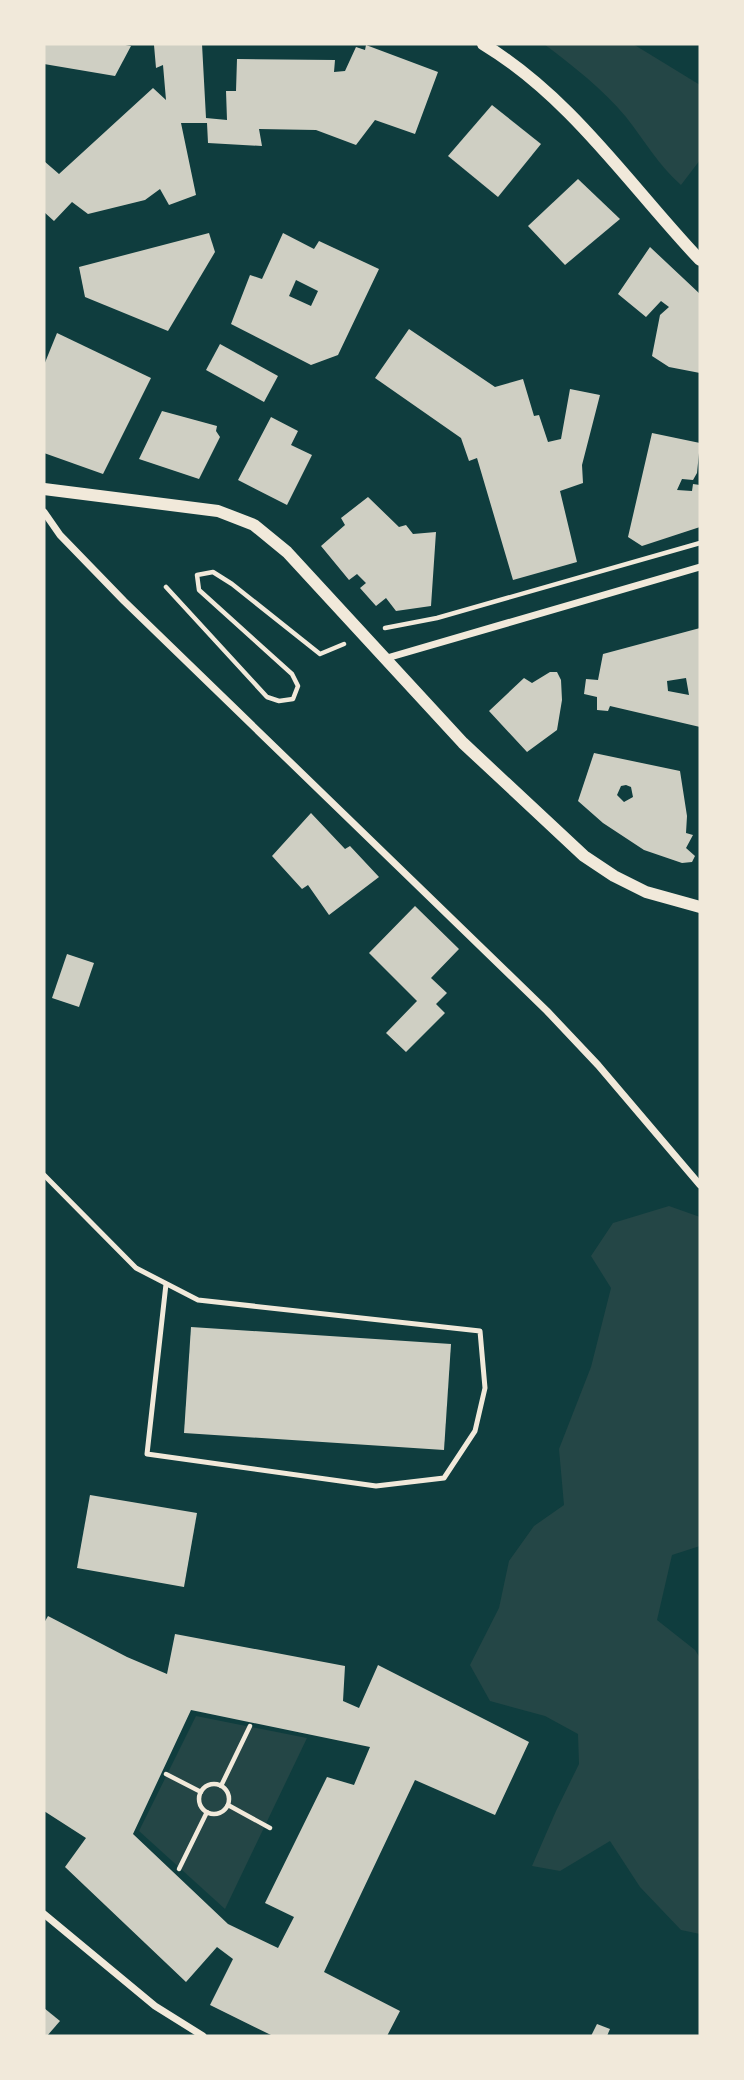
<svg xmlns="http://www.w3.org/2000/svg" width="744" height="2080" viewBox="0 0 744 2080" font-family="Signika,sans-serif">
<rect width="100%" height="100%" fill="#0f3d3e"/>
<!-- green -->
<g fill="#244646">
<path d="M544,44H633L700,85V160L681,185C658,165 645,141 626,117C603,89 573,66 544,44Z"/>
<path d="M669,1206L700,1217V1546L672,1555L657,1620L695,1650L700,1658V1777L698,1780L700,1934L681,1930L640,1887L610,1841L560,1871L532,1866L556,1811L579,1764L578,1734L545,1716L490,1701L470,1665L499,1608L509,1561L534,1526L564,1505L559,1449L591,1367L611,1288L591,1256L613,1223Z"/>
<path d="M196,1716L307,1738L225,1909L139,1831Z"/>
</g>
<!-- building -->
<g fill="#cfcfc3" fill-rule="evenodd">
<path d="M44,44H120L131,46L115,76L44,64Z"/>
<path d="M158,44H202L206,118L227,120L226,91H236L237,59L335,60L334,72L345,71L356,47L365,50L366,45L438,72L415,134L375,120L356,145L316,130L259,129L262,146L208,143L207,123H181L196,195L169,205L160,189L145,200L88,214L72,202L54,221L44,212V161L59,174L153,88L166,100L163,65L156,68L154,45Z"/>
<path d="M492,105L541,144L498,197L448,156Z"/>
<path d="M578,179L620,219L565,265L528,226Z"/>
<path d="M209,233L215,252L168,331L85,297L79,267Z"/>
<path d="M283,233L314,249L319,241L379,269L338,355L311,365L231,324L250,275L262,279ZM296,280L318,291L311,306L289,296Z"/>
<path d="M650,247L700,294V373L669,367L652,356L660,315L669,307L661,301L646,317L618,294Z"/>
<path d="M409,329L495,387L523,379L534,416L539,415L548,442L561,439L570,389L600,395L582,465L583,483L560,491L577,562L513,580L477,458L469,461L461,438L375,378Z"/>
<path d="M57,333L151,378L103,474L44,453V365Z"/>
<path d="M220,344L278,376L264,402L206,370Z"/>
<path d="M162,411L217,426L216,431L220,437L199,479L139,459Z"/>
<path d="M271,417L298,431L291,445L312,455L287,505L238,480Z"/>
<path d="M652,433L700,443L697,473L693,480L682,479L677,490L692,491L693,484L700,485V527L642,546L628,537Z"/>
<path d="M368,497L399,527L406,525L413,534L436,532L431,606L396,611L386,598L376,606L360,588L366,583L357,574L349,580L321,546L345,525L341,518Z"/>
<path d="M700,628V727L610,706L608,711L597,710V697L584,694L586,679L598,680L603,654ZM686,678L689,695L668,691L667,681Z"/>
<path d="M550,672H557L561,680L562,700L557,730L527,752L489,711L524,678L532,683Z"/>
<path d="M594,753L680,771L687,816L686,833L693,835L686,848L695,856L692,862L682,863L644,850L603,823L578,801ZM626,785L631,787L633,797L624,802L617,795L621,786Z"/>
<path d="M311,813L345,849L350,846L379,877L329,915L308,885L302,889L272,856Z"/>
<path d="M415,906L459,949L431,978L447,993L436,1004L445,1013L406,1052L386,1033L417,1001L369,953Z"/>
<path d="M67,954L94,963L79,1007L52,998Z"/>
<path d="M191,1327L451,1344L444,1450L184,1433Z"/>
<path d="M90,1495L197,1513L184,1587L77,1568Z"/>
<path d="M48,1616L127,1657L167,1674L175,1634L345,1666L343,1701L359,1708L378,1665L529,1742L495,1815L415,1780L324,1972L400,2011L387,2036H273L210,2005L233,1959L217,1947L186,1982L65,1867L86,1838L44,1811V1623ZM191,1710L370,1747L354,1785L327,1777L265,1903L294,1917L278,1948L228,1924L133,1834Z"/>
<path d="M44,2008L60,2021L47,2036H44Z"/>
<path d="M597,2024L610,2029L607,2036H591Z"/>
</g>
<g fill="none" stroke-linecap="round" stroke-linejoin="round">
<!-- path -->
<g stroke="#f1e9da" stroke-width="4.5">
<path d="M166,587L267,697L279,701L293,699L298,686L292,674L199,590L197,575L213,572L232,584L320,654L344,644"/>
<path d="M385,628L437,618L700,543"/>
<path d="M166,1774L201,1792"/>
<circle cx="214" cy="1799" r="15"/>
<path d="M221,1786L250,1726"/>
<path d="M228,1805L270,1828"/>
<path d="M179,1869L207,1812"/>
</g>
<!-- service -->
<path stroke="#f1e9da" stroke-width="5" d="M44,1175L136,1268L198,1300L480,1331L485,1388L475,1431L444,1478L376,1486L147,1454L166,1284"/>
<!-- minor -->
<g stroke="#f1e9da" stroke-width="7">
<path d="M44,512L60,535L124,601L547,1011L598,1065L700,1185"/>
<path d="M387,658L700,567"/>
<path d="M44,1914L155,2006L203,2036"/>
</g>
<!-- tertiary -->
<g stroke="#f1e9da" stroke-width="12">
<path d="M483,44C572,98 630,186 700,260"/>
<path d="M44,489L218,511L254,525L287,552L463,743L584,856L614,876L646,892L700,907"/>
</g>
</g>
<!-- border -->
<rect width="744" height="2080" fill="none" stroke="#f1e9da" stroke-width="91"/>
</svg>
